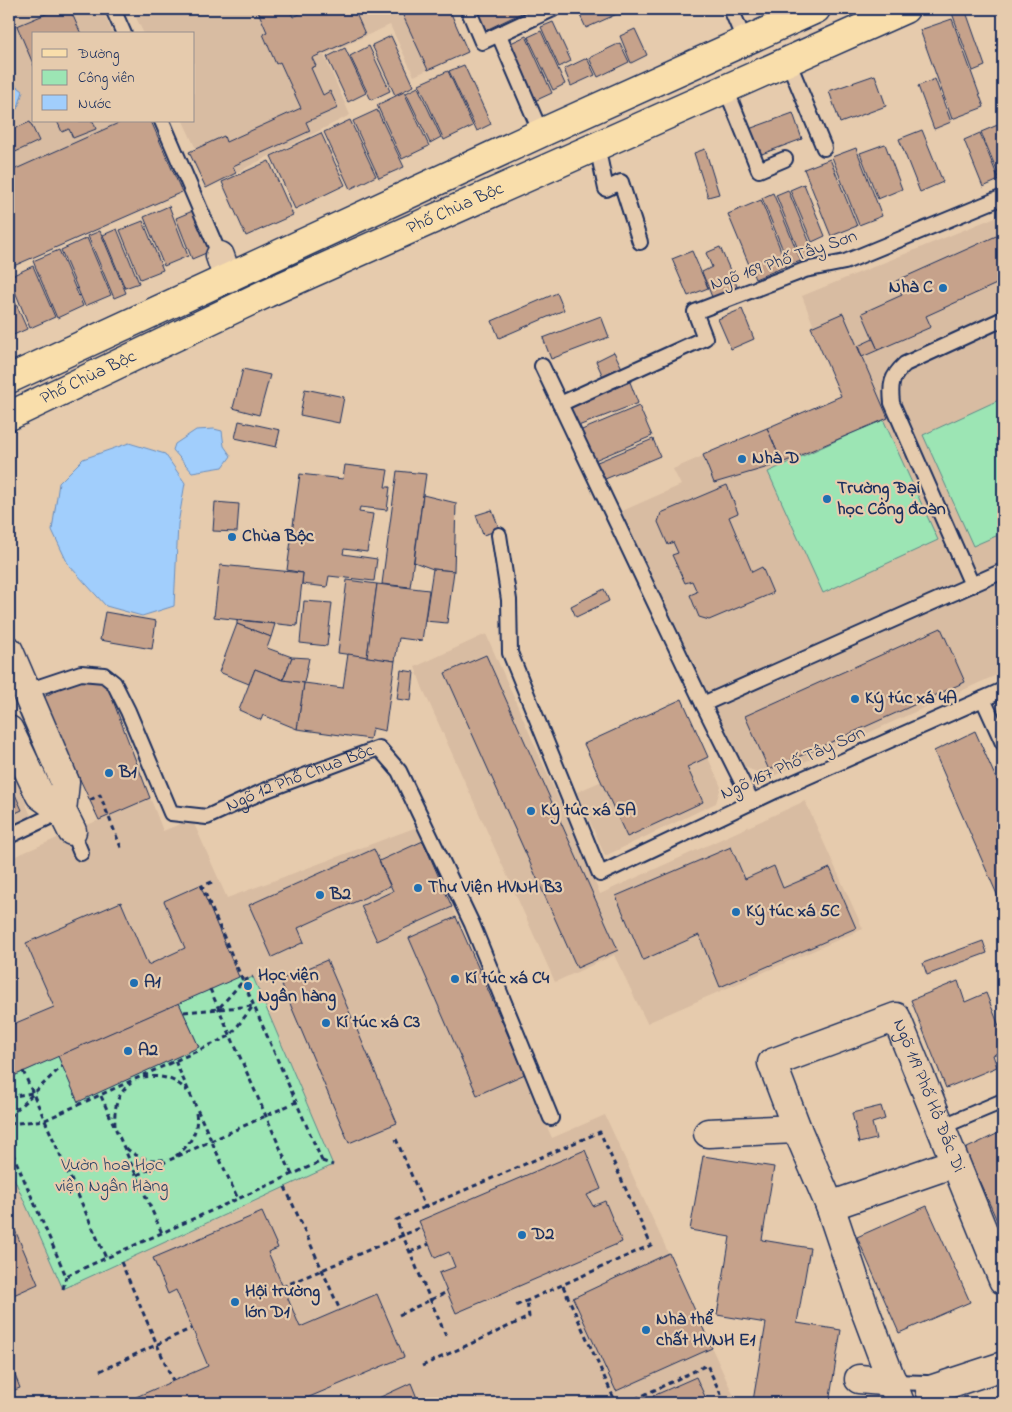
<svg xmlns="http://www.w3.org/2000/svg" width="1012" height="1412" viewBox="0 0 1012 1412" font-family="'Indie Flower',sans-serif">
<rect width="100%" height="100%" fill="#e6cbad"/>
<filter id="ink" filterUnits="userSpaceOnUse"><feTurbulence type="fractalNoise" baseFrequency=".02" numOctaves="2"/><feDisplacementMap in="SourceGraphic" scale="10" xChannelSelector="R" yChannelSelector="G"/><feConvolveMatrix kernelMatrix="1 2 1 2 8 2 1 2 1" color-interpolation-filters="sRGB"/></filter>
<g filter="url(#ink)">
<!-- built -->
<g fill="#d8bca2">
<path d="M9,9H102L113,34H34V121H151L182,192L9,268Z"/>
<path d="M132,9H449L468,52L414,76L390,25L324,55L350,115L206,188L189,152L196,149L183,121H194V34H144Z"/>
<path d="M1003,214V672L771,777L741,766L620,512L681,485L673,469L841,396L802,296Z"/>
<path d="M486,634L600,894L805,801L863,929L647,1023L614,955L555,982L423,689L415,667Z"/>
<path d="M73,681L107,685L163,831L192,819L227,898L417,827L552,1138L605,1115L737,1403H9V859L99,820L42,698Z"/>
<path d="M682,699L721,787L716,803L605,856L577,792L602,781L584,744Z"/>
<path d="M9,764L32,818L9,828Z"/>
</g>
<!-- green -->
<g fill="#9ce5b4" stroke="#5c8a89">
<path d="M1003,398V533L973,546L923,435Z"/>
<path d="M883,419L938,540L823,593L768,472Z"/>
<path d="M240,976L243,981L253,977L333,1165L63,1289L9,1167V1078L58,1056L78,1101L199,1047L179,1003Z"/>
</g>
<!-- water -->
<g fill="#a1cefc" stroke="#6b8ebd">
<path d="M9,80L23,91L18,108L9,115Z"/>
<path d="M214,429L222,431L224,446L231,456L223,467L192,472L173,450L175,444L196,430Z"/>
<path d="M129,443L165,454L185,483L178,524L174,606L142,616L106,606L68,564L52,530L59,483L83,459Z"/>
</g>
<!-- building -->
<g fill="#c6a28b" stroke="#1b2f5e">
<path d="M9,9H23L9,15Z"/>
<path d="M58,9H70L81,34H34V66L17,26Z"/>
<path d="M257,9H281L282,10L289,9L293,17L311,9H354L365,34L312,58L316,66L311,68L323,95L330,91L338,108L306,122L310,131L233,166L236,173L206,188L189,152L224,136L226,142L301,108L280,62L276,64L263,34L267,32Z"/>
<path d="M400,9H449L468,52L428,70Z"/>
<path d="M476,9H530L486,30Z"/>
<path d="M577,9H628L586,28Z"/>
<path d="M965,9L985,66L973,71L952,13Z"/>
<path d="M952,19L984,107L952,119L920,30Z"/>
<path d="M553,22L571,61L559,67L541,27Z"/>
<path d="M635,29L647,55L631,63L620,36Z"/>
<path d="M541,31L565,84L553,90L528,37Z"/>
<path d="M391,36L414,86L395,95L372,45Z"/>
<path d="M526,36L552,93L528,104L502,47Z"/>
<path d="M620,43L629,62L598,77L589,58Z"/>
<path d="M369,46L390,91L371,100L350,56Z"/>
<path d="M345,48L366,93L348,102L327,57Z"/>
<path d="M587,58L595,75L571,86L564,69Z"/>
<path d="M464,65L491,124L477,131L449,71Z"/>
<path d="M448,71L473,126L444,140L419,84Z"/>
<path d="M875,75L886,106L840,123L829,91Z"/>
<path d="M935,79L951,122L934,129L918,86Z"/>
<path d="M418,87L441,137L430,143L406,93Z"/>
<path d="M404,92L429,146L402,159L377,105Z"/>
<path d="M377,110L404,167L379,178L353,121Z"/>
<path d="M793,113L802,139L759,155L749,129Z"/>
<path d="M350,120L376,176L350,189L324,132Z"/>
<path d="M57,121H93L96,129L73,138L69,129L62,132Z"/>
<path d="M123,121H151L182,192L9,268V172Z"/>
<path d="M30,122L39,141L9,155V131Z"/>
<path d="M1000,124L1003,132V176L1000,178L981,132Z"/>
<path d="M922,130L943,182L920,192L899,139Z"/>
<path d="M321,133L345,185L295,209L271,156Z"/>
<path d="M980,133L999,180L983,187L964,140Z"/>
<path d="M885,144L902,189L878,199L860,153Z"/>
<path d="M856,148L882,216L859,225L832,157Z"/>
<path d="M705,149L719,194L708,197L694,153Z"/>
<path d="M830,159L857,226L831,236L804,169Z"/>
<path d="M269,161L293,215L246,236L222,182Z"/>
<path d="M804,184L825,236L812,242L790,190Z"/>
<path d="M788,190L814,253L802,259L776,195Z"/>
<path d="M773,193L801,261L789,265L762,198Z"/>
<path d="M761,200L787,266L755,279L728,214Z"/>
<path d="M169,206L188,256L164,266L144,217Z"/>
<path d="M195,210L211,251L192,259L176,218Z"/>
<path d="M143,221L163,270L140,279L120,230Z"/>
<path d="M117,229L139,283L125,288L103,235Z"/>
<path d="M100,231L126,293L114,298L88,236Z"/>
<path d="M1003,233V281L926,316L931,327L878,350L862,313L902,295L896,281Z"/>
<path d="M87,238L111,295L85,306L61,250Z"/>
<path d="M720,247L739,291L714,302L702,272L712,267L706,253Z"/>
<path d="M59,250L83,306L57,318L33,261Z"/>
<path d="M692,251L708,288L688,296L672,259Z"/>
<path d="M33,266L55,317L30,328L9,277Z"/>
<path d="M9,288L27,329L9,337Z"/>
<path d="M557,293L564,310L499,338L492,321Z"/>
<path d="M742,309L754,339L731,349L718,319Z"/>
<path d="M843,313L888,418L782,463L767,428L841,396L811,327Z"/>
<path d="M601,316L609,337L551,359L543,338Z"/>
<path d="M873,339L878,350L862,357L858,346Z"/>
<path d="M614,352L623,370L604,379L596,361Z"/>
<path d="M243,369L270,375L259,415L233,408Z"/>
<path d="M630,382L638,403L573,428L565,408Z"/>
<path d="M305,389L344,397L339,423L300,415Z"/>
<path d="M639,406L652,436L590,462L577,432Z"/>
<path d="M239,421L280,430L276,447L235,438Z"/>
<path d="M767,428L782,463L714,483L703,455Z"/>
<path d="M653,439L660,456L598,482L590,465Z"/>
<path d="M345,465L388,470L385,487H390L387,510L360,507L359,512L373,514L367,552L344,549L343,554L377,559L374,581L329,576L327,587L302,584L303,573L287,570L300,474L343,479Z"/>
<path d="M397,471L426,474L410,587L382,584Z"/>
<path d="M727,485L738,513L729,517L752,572L762,567L773,593L709,620L699,617L690,595L697,592L692,581L685,583L672,555L678,553L673,542L668,545L658,522L661,513Z"/>
<path d="M423,495L456,503L454,571L433,569L414,562Z"/>
<path d="M215,502L239,504L237,532L213,531Z"/>
<path d="M492,510L500,530L483,535L476,515Z"/>
<path d="M220,565L303,573L297,626L214,617Z"/>
<path d="M433,569L454,571L447,623L425,621Z"/>
<path d="M347,580L377,584L367,657L338,653Z"/>
<path d="M377,584L429,590L422,641L399,638L395,661L367,657Z"/>
<path d="M604,589L609,601L576,617L571,606Z"/>
<path d="M304,601L332,603L327,646L300,643Z"/>
<path d="M105,612L156,621L152,649L100,640Z"/>
<path d="M237,620L275,624L271,637L237,624Z"/>
<path d="M237,624L271,637L267,648L292,657L283,680L255,669L249,684L219,672Z"/>
<path d="M941,628L965,682L769,770L745,716Z"/>
<path d="M348,654L395,661L385,731L372,728L370,739L297,729L304,683L343,688Z"/>
<path d="M486,655L618,950L577,968L445,673Z"/>
<path d="M292,657L309,658L304,683L283,680Z"/>
<path d="M255,669L283,680L304,683L297,729L263,715L261,720L239,710Z"/>
<path d="M401,670L414,672L411,701L397,699Z"/>
<path d="M94,679L107,685L150,798L99,820L42,698L73,681Z"/>
<path d="M682,699L708,757L687,767L703,802L627,837L584,744Z"/>
<path d="M975,731L1003,794V908L934,751Z"/>
<path d="M9,781L22,810L9,816Z"/>
<path d="M423,841L452,907L377,941L361,906L393,891L379,861Z"/>
<path d="M731,847L745,879L774,866L783,888L830,868L856,928L720,987L699,935L643,960L616,896Z"/>
<path d="M374,849L390,886L298,928L304,942L272,957L249,905Z"/>
<path d="M200,885L239,977L9,1078V1019L11,1025L54,1007L26,943L121,902L148,965L185,948L164,901Z"/>
<path d="M456,917L525,1074L477,1095L409,938Z"/>
<path d="M983,941L987,953L927,975L923,963Z"/>
<path d="M327,960L397,1123L349,1143L280,980Z"/>
<path d="M958,981L965,1002L986,993L1003,1036V1051L993,1055L997,1067L946,1088L911,1000Z"/>
<path d="M179,1003L199,1047L78,1102L58,1056Z"/>
<path d="M881,1106L885,1119L872,1123L876,1139L859,1143L852,1113Z"/>
<path d="M1003,1131V1234L965,1149Z"/>
<path d="M585,1150L601,1189L587,1195L593,1206L605,1201L622,1242L456,1313L439,1273L455,1267L449,1252L435,1258L419,1221Z"/>
<path d="M703,1156L774,1167L762,1240L810,1248L797,1323L841,1330L829,1403H764L753,1401L766,1323L717,1315L730,1237L690,1230Z"/>
<path d="M927,1206L970,1302L899,1333L857,1237Z"/>
<path d="M262,1212L278,1248L268,1252L300,1327L377,1294L404,1357L295,1403H138L136,1397L208,1366L176,1290L168,1294L153,1258Z"/>
<path d="M9,1216L38,1284L9,1297Z"/>
<path d="M669,1253L712,1348L616,1391L573,1298Z"/>
<path d="M9,1360L20,1388L9,1392Z"/>
<path d="M696,1377L708,1403H656L653,1396Z"/>
<path d="M411,1383L419,1403H373L372,1401Z"/>
</g>
<g fill="none" stroke-linecap="round" stroke-linejoin="round">
<defs>
<g id="service">
<path d="M113,9L124,34"/>
<path d="M468,9L482,42L553,9"/>
<path d="M731,9L745,42"/>
<path d="M499,35L541,133"/>
<path d="M788,61L824,148"/>
<path d="M726,89L759,170L785,159"/>
<path d="M162,121L220,256"/>
<path d="M597,146L606,189L621,182L640,242"/>
<path d="M542,366L703,704L752,802"/>
<path d="M560,404L705,338L695,312L805,270L845,262L1003,197"/>
<path d="M499,535L509,600L510,653L600,874L775,791L1003,690"/>
<path d="M972,585L892,403C890,384 891,377 905,364L1003,319"/>
<path id="s1" d="M27,691L81,673L104,675L114,683L128,711L171,813L207,817L264,791L379,748L399,771L472,924L551,1118"/>
<path d="M983,699L1003,743"/>
<path d="M703,704L1003,571"/>
<path d="M72,831L81,853"/>
<path d="M9,836L62,811"/>
<path d="M941,1127L1003,1101"/>
<path d="M893,1382L927,1383L930,1390"/>
</g>
<g id="minor">
<path d="M220,256L228,279"/>
<path d="M9,651L65,782L62,811L72,831"/>
<path d="M9,730L40,795L62,811"/>
<path id="s2" d="M797,1129L772,1063L896,1017L1003,1280"/>
<path d="M708,1133L797,1129L830,1206L954,1163"/>
<path d="M830,1206L865,1310L900,1403"/>
<path d="M859,1379L893,1382"/>
<path d="M930,1390L1003,1366"/>
</g>
<g id="primary">
<path d="M9,379L541,133L816,9"/>
<path id="s3" d="M9,416L267,293L905,9"/>
</g>
</defs>
<!-- service casing -->
<use href="#service" stroke="#1b2f5e" stroke-width="18"/>
<!-- minor casing -->
<use href="#minor" stroke="#1b2f5e" stroke-width="31"/>
<!-- primary casing -->
<use href="#primary" stroke="#1b2f5e" stroke-width="31"/>
<!-- path -->
<g stroke="#1b2f5e" stroke-width="3" stroke-dasharray="5 4" stroke-linecap="butt">
<path d="M90,800L100,795L122,850"/>
<path d="M212,882L202,886L243,981L218,1009"/>
<path d="M210,989L292,1175"/>
<path d="M184,1012L253,1006"/>
<path d="M175,1061L238,1199"/>
<path d="M23,1071L106,1258"/>
<path d="M143,1077C161,1075 175,1078 187,1091"/>
<path d="M101,1096L162,1233"/>
<path d="M9,1097L32,1093"/>
<path d="M9,1117L62,1066"/>
<path d="M9,1124L45,1120L230,1036L253,1006"/>
<path d="M115,1126C114,1108 116,1095 131,1083"/>
<path d="M396,1139L425,1207L600,1132L651,1245L513,1307"/>
<path d="M9,1145L66,1276L322,1161L243,981L253,977"/>
<path d="M126,1148C139,1159 151,1162 168,1159"/>
<path d="M176,1156C190,1145 199,1131 196,1113"/>
<path d="M322,1161L333,1165"/>
<path d="M137,1175L296,1102"/>
<path d="M285,1187L340,1310"/>
<path d="M425,1207L396,1220L446,1336"/>
<path d="M410,1252L429,1244"/>
<path d="M121,1262L173,1381"/>
<path d="M563,1286L616,1403"/>
<path d="M282,1287L422,1227"/>
<path d="M63,1289L66,1276"/>
<path d="M399,1315L447,1292"/>
<path d="M422,1366L529,1317L527,1301"/>
<path d="M100,1371L192,1328"/>
<path d="M627,1403L707,1365L725,1403"/>
</g>
<!-- service -->
<use href="#service" stroke="#e6cbad" stroke-width="14"/>
<!-- minor -->
<use href="#minor" stroke="#e6cbad" stroke-width="28"/>
<!-- primary -->
<use href="#primary" stroke="#f9deab" stroke-width="28"/>
</g>
</g>
<!-- markers -->
<g fill="#1f6fb2" stroke="#e6cbad" stroke-width="2">
<circle cx="943" cy="288" r="5"/>
<circle cx="742" cy="459" r="5"/>
<circle cx="827" cy="499" r="5"/>
<circle cx="232" cy="537" r="5"/>
<circle cx="855" cy="699" r="5"/>
<circle cx="109" cy="773" r="5"/>
<circle cx="531" cy="811" r="5"/>
<circle cx="418" cy="888" r="5"/>
<circle cx="320" cy="895" r="5"/>
<circle cx="736" cy="912" r="5"/>
<circle cx="455" cy="979" r="5"/>
<circle cx="134" cy="983" r="5"/>
<circle cx="248" cy="986" r="5"/>
<circle cx="326" cy="1023" r="5"/>
<circle cx="128" cy="1051" r="5"/>
<circle cx="522" cy="1235" r="5"/>
<circle cx="235" cy="1302" r="5"/>
<circle cx="646" cy="1330" r="5"/>
</g>
<g text-anchor="middle" dominant-baseline="central" stroke-width="4.5" stroke-linejoin="round" paint-order="stroke">
<!-- street labels -->
<g font-size="18" fill="#1b2f5e" stroke="#e6cbad">
<text stroke="none"><textPath href="#s3" startOffset="492">Phố Chùa Bộc</textPath></text>
<text transform="translate(784 261) rotate(-19)">Ngõ 169 Phố Tây Sơn</text>
<text stroke="none"><textPath href="#s3" startOffset="88">Phố Chùa Bộc</textPath></text>
<text transform="translate(793 764) rotate(-24)">Ngõ 167 Phố Tây Sơn</text>
<text stroke="none"><textPath href="#s1" startOffset="372">Ngõ 12 Phố Chùa Bộc</textPath></text>
<text stroke="none"><textPath href="#s2" startOffset="288">Ngõ 119 Phố Hồ Đắc Di</textPath></text>
</g>
<!-- poi labels -->
<g font-size="18" font-weight="bold" fill="#1b2f5e" stroke="#e6cbad" text-anchor="start">
<text x="933" y="288" text-anchor="end">Nhà C</text>
<text x="752" y="459">Nhà D</text>
<text x="837" y="489">Trường Đại<tspan x="837" dy="21">học Công đoàn</tspan></text>
<text x="242" y="537">Chùa Bộc</text>
<text x="865" y="699">Ký túc xá 4A</text>
<text x="119" y="773">B1</text>
<text x="541" y="811">Ký túc xá 5A</text>
<text x="428" y="888">Thư Viện HVNH B3</text>
<text x="330" y="895">B2</text>
<text x="746" y="912">Ký túc xá 5C</text>
<text x="258" y="976">Học viện<tspan x="258" dy="21">Ngân hàng</tspan></text>
<text x="465" y="979">Kí túc xá C4</text>
<text x="144" y="983">A1</text>
<text x="336" y="1023">Kí túc xá C3</text>
<text x="138" y="1051">A2</text>
<text x="532" y="1235">D2</text>
<text x="245" y="1292">Hội trường<tspan x="245" dy="21">lớn D1</tspan></text>
<text x="656" y="1320">Nhà thể<tspan x="656" dy="21">chất HVNH E1</tspan></text>
</g>
<!-- park labels -->
<g font-size="18" fill="#284167" stroke="#e6cbad">
<text x="112" y="1166">Vườn hoa Học<tspan x="112" dy="21">viện Ngân Hàng</tspan></text>
</g>
</g>
<!-- margin -->
<rect width="1012" height="1412" fill="none" stroke="#e6cbad" stroke-width="30"/>
<rect x="15" y="15" width="982" height="1382" fill="none" stroke="#1b2f5e" stroke-width="2" filter="url(#ink)"/>
<!-- legend -->
<rect x="32" y="32" width="162" height="90" fill="#e6cbad" stroke="#958d8d"/>
<rect x="42" y="49" width="25" height="8" fill="#f9deab" stroke="#958d8d"/>
<text x="78" y="58" font-size="15" fill="#1b2f5e">Đường</text>
<rect x="42" y="70" width="25" height="15" fill="#9ce5b4" stroke="#958d8d"/>
<text x="78" y="82" font-size="15" fill="#1b2f5e">Công viên</text>
<rect x="42" y="95" width="25" height="15" fill="#a1cefc" stroke="#958d8d"/>
<text x="78" y="108" font-size="15" fill="#1b2f5e">Nước</text>
</svg>
